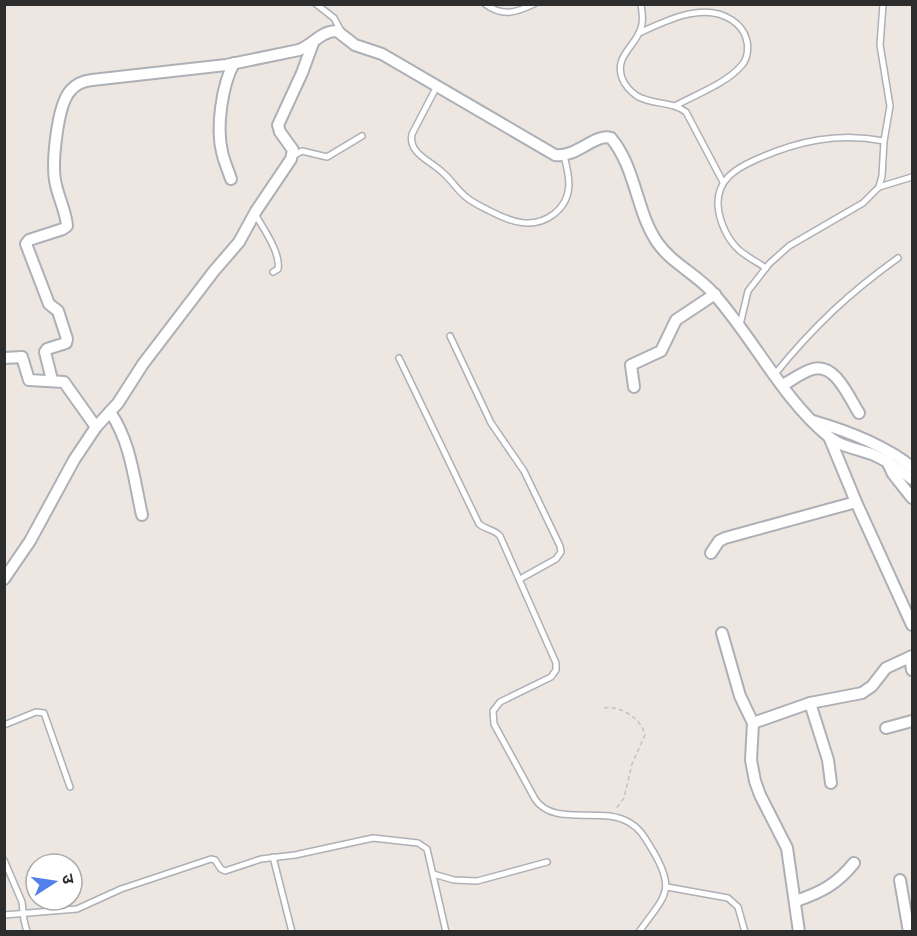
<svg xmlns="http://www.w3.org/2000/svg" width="917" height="936" viewBox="0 0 917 936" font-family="'Titillium Web','Noto Sans Devanagari',sans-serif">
<rect width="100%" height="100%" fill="#ede6e1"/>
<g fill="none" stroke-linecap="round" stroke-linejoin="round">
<defs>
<g id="lane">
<path d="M316,4L334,18L341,31"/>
<path d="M485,4C503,17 515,13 534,4"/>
<path d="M641,4C642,12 644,20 641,28C636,46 614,56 622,78C625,86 630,91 637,96C652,105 672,101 686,112L723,182"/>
<path d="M639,33C666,21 703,1 732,20C739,25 744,30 746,38C749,46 748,58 742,65C726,84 696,94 675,106"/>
<path d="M437,86L412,134C408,153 429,160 441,171C451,179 457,190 466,197C473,203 482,207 490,211C511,222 533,230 554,214C574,198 570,178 564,156"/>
<path d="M293,156L302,151L327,157L362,136"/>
<path d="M879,187L912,177"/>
<path d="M255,214C263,228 281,253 278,269L273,272"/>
<path d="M766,268C757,262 747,257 739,250C727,239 719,221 718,205C717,180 735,169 755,160C797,141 838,132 884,141"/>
<path d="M740,325L748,291L769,264L789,246L863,203L879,187L882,176L884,141L890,106L880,45L883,4"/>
<path d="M450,336L491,423L524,471L560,546L561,552L556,559L520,579"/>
<path d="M399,358L479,524C486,530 494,529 500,536L556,663V670L551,677L500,702L493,711L494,724L535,799C554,828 602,805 630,823C641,829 646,840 653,851C677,892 664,896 639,932"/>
<path d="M775,374C813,327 849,293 898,258"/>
<path d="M4,725L36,712L44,713L70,787"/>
<path d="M273,857L292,932"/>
<path d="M4,860L22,902L24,920L27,932"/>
<path d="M433,874L454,880L477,881L547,862"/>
<path d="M667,887L728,898L738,907L745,932"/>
<path d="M4,915L77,909L121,889L211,859L215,860L221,869L225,871L261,859L295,855L373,838L418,843L427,849L446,932"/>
</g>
<g id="street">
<path d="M231,179C228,170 224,161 222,152C216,127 222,85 234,63"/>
<path d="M4,358L22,357L29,380L64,382L96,427"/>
<path d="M52,380L45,352L47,349L66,343L67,339L58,311L49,304L26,244L29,240L63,229L67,226C66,212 59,199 56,185C51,166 57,104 71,90C76,84 84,81 92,80L226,65L299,50C314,44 321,31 337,31L355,45L382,54L555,155C576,158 595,133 611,138C636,168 636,211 657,242C672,264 697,274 714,294C754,339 782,398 828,436C840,447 859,449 874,455C888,461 900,470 912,479"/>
<path d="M783,385C792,380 802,372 813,369C836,363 849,398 859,413"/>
<path d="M634,387L631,365L661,351L676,320L715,294"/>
<path d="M110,412C131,442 134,480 142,515"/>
<path d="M813,421C848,431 884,445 912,467"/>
<path d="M830,439L856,502L912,625"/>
<path d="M887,461L893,474L912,498"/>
<path d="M711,553L719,541L725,538L856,502"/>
<path d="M4,579L30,541L74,460L96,427L118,403L143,364L214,271L239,242L256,211L291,159L293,150L280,132L278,125L302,73L313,43"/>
<path d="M722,633L740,696L753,723L751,760L755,781L760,795L787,848L799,932"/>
<path d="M910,657L912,670"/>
<path d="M810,703L828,760L831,783"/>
<path d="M753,723L810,703L862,693L872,686L886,668L912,656"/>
<path d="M886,728L912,721"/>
<path d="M900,880L909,932"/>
<path d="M796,901C822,892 837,884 854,863"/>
</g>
</defs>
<!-- lane casing -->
<use href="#lane" stroke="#adb0b7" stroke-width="8"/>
<!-- street casing -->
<use href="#street" stroke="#adb0b7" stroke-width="14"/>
<!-- path -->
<path stroke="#c4c4c4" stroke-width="1.5" stroke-dasharray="4.5 3" stroke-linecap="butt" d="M604,708C620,705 642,719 645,735L632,764L624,798L615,810"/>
<!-- lane -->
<use href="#lane" stroke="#fff" stroke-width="5"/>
<!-- street -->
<use href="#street" stroke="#fff" stroke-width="10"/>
</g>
<!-- border -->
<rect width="917" height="936" fill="none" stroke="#2d2d2d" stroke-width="12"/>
<!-- north arrow -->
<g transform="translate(54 882) rotate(78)"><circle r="28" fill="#ffffff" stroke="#ababab" stroke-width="1.5"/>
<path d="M0-4.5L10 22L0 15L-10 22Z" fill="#527fe9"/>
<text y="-9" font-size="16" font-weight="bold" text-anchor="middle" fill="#2d2d2d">उ</text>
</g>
</svg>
